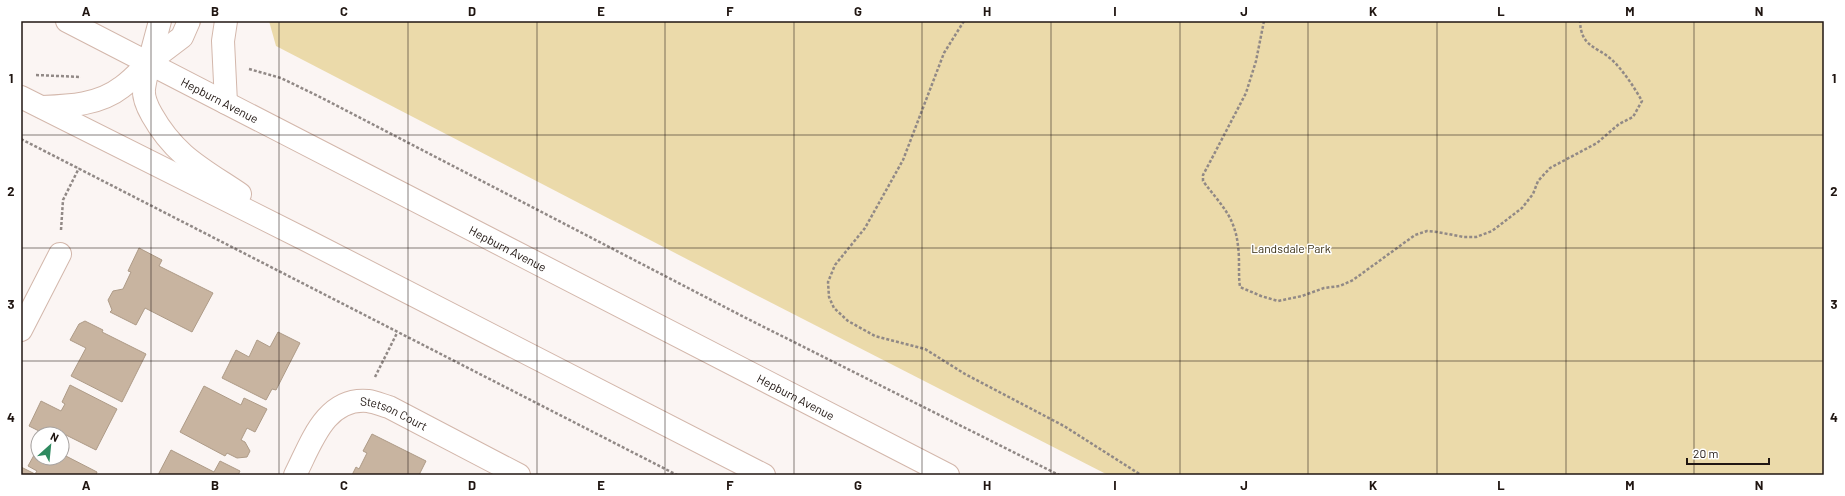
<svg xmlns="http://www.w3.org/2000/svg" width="1845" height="496" viewBox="0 0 1845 496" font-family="Barlow,sans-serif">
<rect width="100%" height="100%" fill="#fbf5f3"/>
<!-- green -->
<path fill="#ebdaaa" d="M269,21H1824V475H1108L758,296L276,46Z"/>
<!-- building -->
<g fill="#c8b4a0" stroke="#ae9b87">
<path d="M139,248L162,260L159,266L213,293L192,332L145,308L136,325L110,312L112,310L108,300L113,291L123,289L131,272L128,271Z"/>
<path d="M85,321L103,330L102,332L146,354L122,402L71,376L86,348L70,340L79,324Z"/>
<path d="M278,332L300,343L276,390L272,389L266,400L222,378L236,350L249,357L257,340L270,347Z"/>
<path d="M70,385L117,409L96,450L58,431L57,434H45L29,426L41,401L61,411L65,404L62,402Z"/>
<path d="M204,386L241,405L244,398L267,409L255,432L247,428L241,440L245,442L250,451L247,457L237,458L227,453L225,456L180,432Z"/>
<path d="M372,434L426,461L419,475H352L356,467L359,469L367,453L363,451Z"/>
<path d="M38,448V458H62V454L97,472L96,475H21V467L35,474L37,471L28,466Z"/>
<path d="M171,450L214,472L220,461L240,471L238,475H158Z"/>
</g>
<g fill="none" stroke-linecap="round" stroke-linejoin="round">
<defs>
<g id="minor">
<path d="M149,62L182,37L189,21"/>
<path d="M149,62L160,21"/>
<path d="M21,330L60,254"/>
<path id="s1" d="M295,475C311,444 325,397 368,401C375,402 382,405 389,407L519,475"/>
</g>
<g id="primary">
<path id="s2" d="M67,21L948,475"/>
<path d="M226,21L223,41L226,103"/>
<path d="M149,62C148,71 145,80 144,89C143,98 148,108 152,115C175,156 203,169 240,194"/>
<path d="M21,97L308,241L764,475"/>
<path d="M42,107C69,106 99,105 122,87C132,80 140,71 149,62"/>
</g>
</defs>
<!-- minor casing -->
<use href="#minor" stroke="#d3b7ab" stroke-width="24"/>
<!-- primary casing -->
<use href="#primary" stroke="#d3b7ab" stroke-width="24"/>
<!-- path -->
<g stroke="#918986" stroke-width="2.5" stroke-dasharray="3 2" stroke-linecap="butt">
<path d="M964,21L944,53L903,160L865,228L835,265L828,282L829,297L834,308L848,321L875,336L925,349L965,374L1064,426L1141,475"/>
<path d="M1264,21L1256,61L1246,93L1211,160L1203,175V181C1220,204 1235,216 1238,246C1240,260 1238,274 1240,287L1261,296L1278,301L1302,296L1324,288L1340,286L1353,280L1415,235L1427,231L1437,232L1464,237H1476L1492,231L1522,208L1533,194L1538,181L1550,168L1597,143L1619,124L1633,117L1642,101C1634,87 1623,70 1611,59C1596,46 1581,47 1580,21"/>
<path d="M249,69L281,78L322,98L744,317L1059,475"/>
<path d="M36,75L81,77"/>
<path d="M21,139L677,475"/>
<path d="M61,230L63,200L79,168"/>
<path d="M375,377L397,333"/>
</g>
<!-- minor -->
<use href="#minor" stroke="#fff" stroke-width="22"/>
<!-- primary -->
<use href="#primary" stroke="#fff" stroke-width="22"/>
</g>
<!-- grid -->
<path fill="none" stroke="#201612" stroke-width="1" stroke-opacity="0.55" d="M151,21V475M279,21V475M408,21V475M537,21V475M665,21V475M794,21V475M922,21V475M1051,21V475M1180,21V475M1308,21V475M1437,21V475M1566,21V475M1694,21V475M21,135H1824M21,248H1824M21,361H1824"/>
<g text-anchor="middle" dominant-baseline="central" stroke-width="3" stroke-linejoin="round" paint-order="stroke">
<!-- street labels -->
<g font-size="12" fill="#201612" stroke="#fff">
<text stroke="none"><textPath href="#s2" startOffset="172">Hepburn Avenue</textPath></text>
<text stroke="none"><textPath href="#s2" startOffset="496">Hepburn Avenue</textPath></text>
<text stroke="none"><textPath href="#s2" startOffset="820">Hepburn Avenue</textPath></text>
<text stroke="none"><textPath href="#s1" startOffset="140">Stetson Court</textPath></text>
</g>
<!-- park labels -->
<g font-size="12" fill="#372d11" stroke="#fff">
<text x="1291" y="248">Landsdale Park</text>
</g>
</g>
<!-- border -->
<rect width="1845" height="496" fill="none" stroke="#ffffff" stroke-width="44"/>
<!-- north arrow -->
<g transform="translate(50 446) rotate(27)"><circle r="19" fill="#ffffff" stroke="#a6a2a0"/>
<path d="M0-3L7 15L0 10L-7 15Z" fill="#2f8a60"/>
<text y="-6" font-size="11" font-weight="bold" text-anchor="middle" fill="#201612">N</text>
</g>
<!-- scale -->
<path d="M1687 458v6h82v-6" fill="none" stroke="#201612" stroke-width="2"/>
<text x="1693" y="458" font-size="12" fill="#201612" stroke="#ffffff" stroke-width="3" paint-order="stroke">20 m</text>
<rect x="22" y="22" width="1801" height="452" fill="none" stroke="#201612" stroke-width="1.5"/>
<g font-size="13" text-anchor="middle" font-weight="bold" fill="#201612">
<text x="86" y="16">A</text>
<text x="215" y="16">B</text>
<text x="344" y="16">C</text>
<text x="472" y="16">D</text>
<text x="601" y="16">E</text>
<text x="730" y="16">F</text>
<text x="858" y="16">G</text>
<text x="987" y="16">H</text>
<text x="1115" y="16">I</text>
<text x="1244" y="16">J</text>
<text x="1373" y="16">K</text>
<text x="1501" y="16">L</text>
<text x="1630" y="16">M</text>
<text x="1759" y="16">N</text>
<text x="11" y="83">1</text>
<text x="1834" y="83">1</text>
<text x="11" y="196">2</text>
<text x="1834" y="196">2</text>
<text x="11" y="309">3</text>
<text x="1834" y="309">3</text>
<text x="11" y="422">4</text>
<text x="1834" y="422">4</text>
<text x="86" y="490">A</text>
<text x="215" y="490">B</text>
<text x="344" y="490">C</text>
<text x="472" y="490">D</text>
<text x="601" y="490">E</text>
<text x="730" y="490">F</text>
<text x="858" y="490">G</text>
<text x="987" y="490">H</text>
<text x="1115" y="490">I</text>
<text x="1244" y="490">J</text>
<text x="1373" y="490">K</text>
<text x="1501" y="490">L</text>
<text x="1630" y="490">M</text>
<text x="1759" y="490">N</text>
</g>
</svg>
